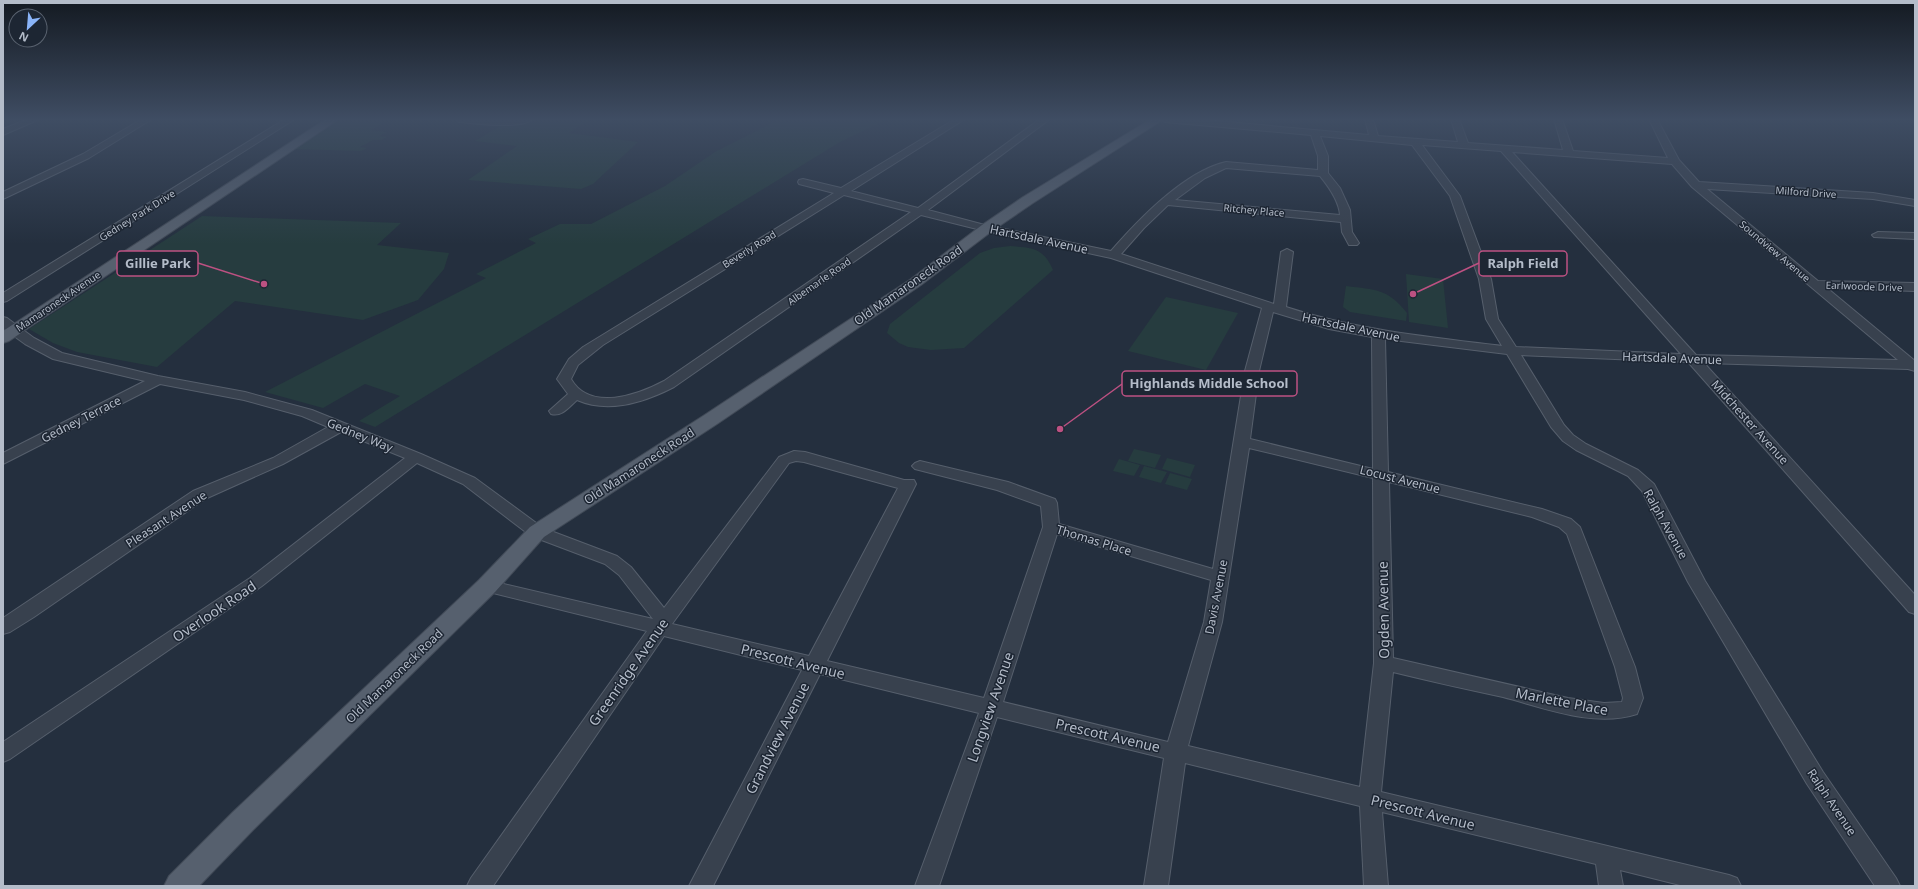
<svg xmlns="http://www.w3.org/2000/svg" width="1918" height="889" viewBox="0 0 1918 889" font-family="'Noto Sans',sans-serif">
<rect width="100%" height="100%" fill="#242f3e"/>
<!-- green -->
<g fill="#263c3f">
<path d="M334,119H391L371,130L387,132L379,136L387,137L381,140H373L360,147L367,148L361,151L289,149Z"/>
<path d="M529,119H590L569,133L638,142L593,184L581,189L468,180L517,146L475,141L505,123Z"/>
<path d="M780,119H888L840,142L375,427L359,421L400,396L365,384L323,408L265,392L486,278L476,274L536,243L528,239L560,224H591L665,186L715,152Z"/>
<path d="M202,216L401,223L377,245L449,253L444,269L418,300L363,320L235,301L157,367L77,352L53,343L29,329Z"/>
<path d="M1010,246C1032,248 1043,247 1053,270L964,348L931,350L908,347L899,343L887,333L890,324L980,253L994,248Z"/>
<path d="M1406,274L1443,279L1448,328L1409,322Z"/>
<path d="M1346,286C1376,290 1387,288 1407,313L1406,321L1350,312L1343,307Z"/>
<path d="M1166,297L1238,313L1206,370L1128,351Z"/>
<path d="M1134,449L1161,455L1155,468L1128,461Z"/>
<path d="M1167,458L1195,465L1190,477L1162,469Z"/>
<path d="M1119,459L1140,465L1134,476L1113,471Z"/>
<path d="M1144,466L1167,472L1161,483L1139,477Z"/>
<path d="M1170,473L1192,479L1187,490L1165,484Z"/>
</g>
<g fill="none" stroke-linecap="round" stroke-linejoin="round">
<defs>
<g id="minor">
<path d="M28,119H40L3,135V129Z"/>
<path d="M142,119H152L89,158L3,199V192L83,154Z"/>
<path d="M285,119H295L7,301L3,302V293Z"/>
<path d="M455,119H533C521,130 475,123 459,122Z"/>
<path d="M955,119H965L851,191L918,208L1040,119H1050L928,210L981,224L1111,251C1138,220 1185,171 1226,162L1318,170V156L1311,135L1165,122L1161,119H1195L1369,135L1365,119H1373L1378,136L1458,142L1451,119H1459L1468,143L1563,150L1554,119H1562L1573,151L1668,158L1649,119H1657L1679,160L1699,182L1873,193L1915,200V206L1873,199L1707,189L1818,281L1915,283V291L1827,288L1915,361V371L1908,369L1704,363L1915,595V614L1909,612L1688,362L1521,355L1564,425L1573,435L1586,444L1638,470L1654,484L1705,581L1823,772L1896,878L1900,886H1875L1807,784L1688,582L1642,491L1628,476L1576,450L1563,441L1551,427L1507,354L1385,339L1388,472L1542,509L1571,519L1580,527L1635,667L1643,698L1637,714C1594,728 1545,708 1503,697C1466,689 1429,681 1393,672L1381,792L1729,875L1737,878L1741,886H1684L1620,870L1623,886H1599L1596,864L1382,812L1388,886H1364L1360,806L1185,763L1168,886H1144L1164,758L997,717L939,886H915L979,713L820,674L713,886H689L802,670L664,636L493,886H467L471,878L647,631L481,590L478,586L481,582L487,580L653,619L619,575L605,564L531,536L463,484L417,463L262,586L10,759L3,762V742L250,578L405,458L341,432L283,464L205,499L34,617L10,632L3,634V618L193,491L273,458L328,427L302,416L244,400L160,384L3,464V453L145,381L53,359L25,344L3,328V317L7,318L34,338L62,353L158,376L245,392L312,410L421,454L475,478L543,528L617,556L631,567L664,608L779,457L794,451L805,452L904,480H914L916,484L827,661L984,698L1043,527L1041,506L997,490L915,469L912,466L915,463L920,461L1008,482L1055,499L1057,503L1059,524L1213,569L1245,371L1262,308L1111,258L981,230L921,215L674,387C645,402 609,414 577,400C569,407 562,417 551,414L549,411L568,394L557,379L569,359L583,347L834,193L799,184L798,182L799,180L803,179L841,188ZM1320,136L1412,145L1450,196L1479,279L1486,319L1502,346C1429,337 1356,330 1286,307L1293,252L1287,249L1281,252L1274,304L1121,254L1144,228L1168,205L1341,222L1342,232L1349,245H1357L1359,243L1352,232L1350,210L1340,188L1328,173V156ZM1422,145L1501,151L1681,354L1516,347L1498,319L1491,279L1460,196ZM1512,152L1672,164L1692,187L1898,360L1696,355ZM1226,168L1320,176C1329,187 1339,201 1340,215L1175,200L1205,178ZM844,195L911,212L664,381C638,395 590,412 571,379L578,365L603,345ZM1273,312L1329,329L1372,337L1373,469L1250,439L1259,371ZM1249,448L1373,478L1374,663L1360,787L1188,746L1222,622ZM796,461L804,462L898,488L809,656L672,624L789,463ZM1389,482L1532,517L1559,527L1567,534L1615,667L1623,698L1622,702L1604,703L1568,698L1393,658ZM1057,534L1211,580L1204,622L1168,742L1003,702Z"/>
<path d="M1878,232L1915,233V239L1874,237L1872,235Z"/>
</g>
<g id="major">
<path d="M326,119H339L9,341L3,343V331Z"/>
<path d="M1151,119H1164L1033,203L992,231L921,285L717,424L544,537L495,592L253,830L199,886H164L169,876L233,812L479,580L530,527L703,416L911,279L982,225L1023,197Z"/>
</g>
</defs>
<!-- minor casing -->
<use href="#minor" stroke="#565f6c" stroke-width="2"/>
<!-- major casing -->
<use href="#major" stroke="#414a57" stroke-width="2"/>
<!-- minor -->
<use href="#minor" fill="#38414e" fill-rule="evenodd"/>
<!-- major -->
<use href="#major" fill="#56606e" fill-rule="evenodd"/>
</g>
<!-- sky -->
<linearGradient id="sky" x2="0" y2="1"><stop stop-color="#141a22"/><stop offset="0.49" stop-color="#3f4d63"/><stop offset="1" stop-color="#3f4d63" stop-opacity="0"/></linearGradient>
<rect width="1918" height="244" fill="url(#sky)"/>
<g text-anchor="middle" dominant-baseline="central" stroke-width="3" stroke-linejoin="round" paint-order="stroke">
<!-- far-street labels -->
<g font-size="10" fill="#b4bcc9" stroke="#1d2633">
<text transform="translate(1806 192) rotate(4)">Milford Drive</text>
<text transform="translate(1254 210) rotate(5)">Ritchey Place</text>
<text transform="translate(137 215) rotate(-32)">Gedney Park Drive</text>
<text transform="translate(749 249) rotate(-32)">Beverly Road</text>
<text transform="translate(1775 251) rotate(40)">Soundview Avenue</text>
<text transform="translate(819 281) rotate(-35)">Albemarle Road</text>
<text transform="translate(1864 286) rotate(2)">Earlwoode Drive</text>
<text transform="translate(58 301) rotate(-34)">Mamaroneck Avenue</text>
</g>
<!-- street labels -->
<g font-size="12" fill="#b4bcc9" stroke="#1d2633">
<text transform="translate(1039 239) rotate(12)">Hartsdale Avenue</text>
<text transform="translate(908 285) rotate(-35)">Old Mamaroneck Road</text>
<text transform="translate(1351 327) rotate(12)">Hartsdale Avenue</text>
<text transform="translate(1672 358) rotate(2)">Hartsdale Avenue</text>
<text transform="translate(81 419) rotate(-27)">Gedney Terrace</text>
<text transform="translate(1750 422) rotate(48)">Midchester Avenue</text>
<text transform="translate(360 435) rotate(22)">Gedney Way</text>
<text transform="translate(639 466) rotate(-33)">Old Mamaroneck Road</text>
<text transform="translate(1400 479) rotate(14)">Locust Avenue</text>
<text transform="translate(166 519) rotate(-33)">Pleasant Avenue</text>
<text transform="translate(1666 524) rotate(61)">Ralph Avenue</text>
<text transform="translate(1094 540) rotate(17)">Thomas Place</text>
<text transform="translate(1216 597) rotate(-79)">Davis Avenue</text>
<text transform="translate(394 676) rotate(-44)">Old Mamaroneck Road</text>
<text transform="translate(1832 802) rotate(56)">Ralph Avenue</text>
</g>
<!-- near-street labels -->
<g font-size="14" fill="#b4bcc9" stroke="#1d2633">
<text transform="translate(1383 610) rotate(-91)">Ogden Avenue</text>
<text transform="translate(214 611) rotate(-34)">Overlook Road</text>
<text transform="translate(793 661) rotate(14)">Prescott Avenue</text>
<text transform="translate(628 672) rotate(-55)">Greenridge Avenue</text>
<text transform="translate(1562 701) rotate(11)">Marlette Place</text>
<text transform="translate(990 707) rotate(-71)">Longview Avenue</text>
<text transform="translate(1108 735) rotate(13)">Prescott Avenue</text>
<text transform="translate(777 738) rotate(-63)">Grandview Avenue</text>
<text transform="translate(1423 812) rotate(14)">Prescott Avenue</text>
</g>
</g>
<!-- callouts -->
<path fill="none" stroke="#bd5182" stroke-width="1.5" d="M264 284L198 263M1413 294L1479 263M1060 429L1122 384"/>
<g fill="#bd5182" stroke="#1d2633" stroke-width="1.5">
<circle cx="264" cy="284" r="4"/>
<circle cx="1413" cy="294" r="4"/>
<circle cx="1060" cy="429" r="4"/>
</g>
<g fill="#1d2633" stroke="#bd5182" stroke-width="1.5">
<rect x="117" y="251" width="81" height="25" rx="4"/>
<rect x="1479" y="251" width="88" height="25" rx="4"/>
<rect x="1122" y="371" width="175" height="25" rx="4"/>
</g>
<g font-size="13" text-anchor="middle" font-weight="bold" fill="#b4bcc9">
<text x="158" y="268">Gillie Park</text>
<text x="1523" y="268">Ralph Field</text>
<text x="1209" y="388">Highlands Middle School</text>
</g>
<!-- border -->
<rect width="1918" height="889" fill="none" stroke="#b4bcc9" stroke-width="8"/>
<!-- north arrow -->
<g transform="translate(28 28) rotate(206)"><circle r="19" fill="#1d2633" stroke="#59626f"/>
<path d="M0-3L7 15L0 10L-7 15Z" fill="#8ab4f8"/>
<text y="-6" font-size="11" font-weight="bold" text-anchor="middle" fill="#b4bcc9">N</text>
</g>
</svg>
